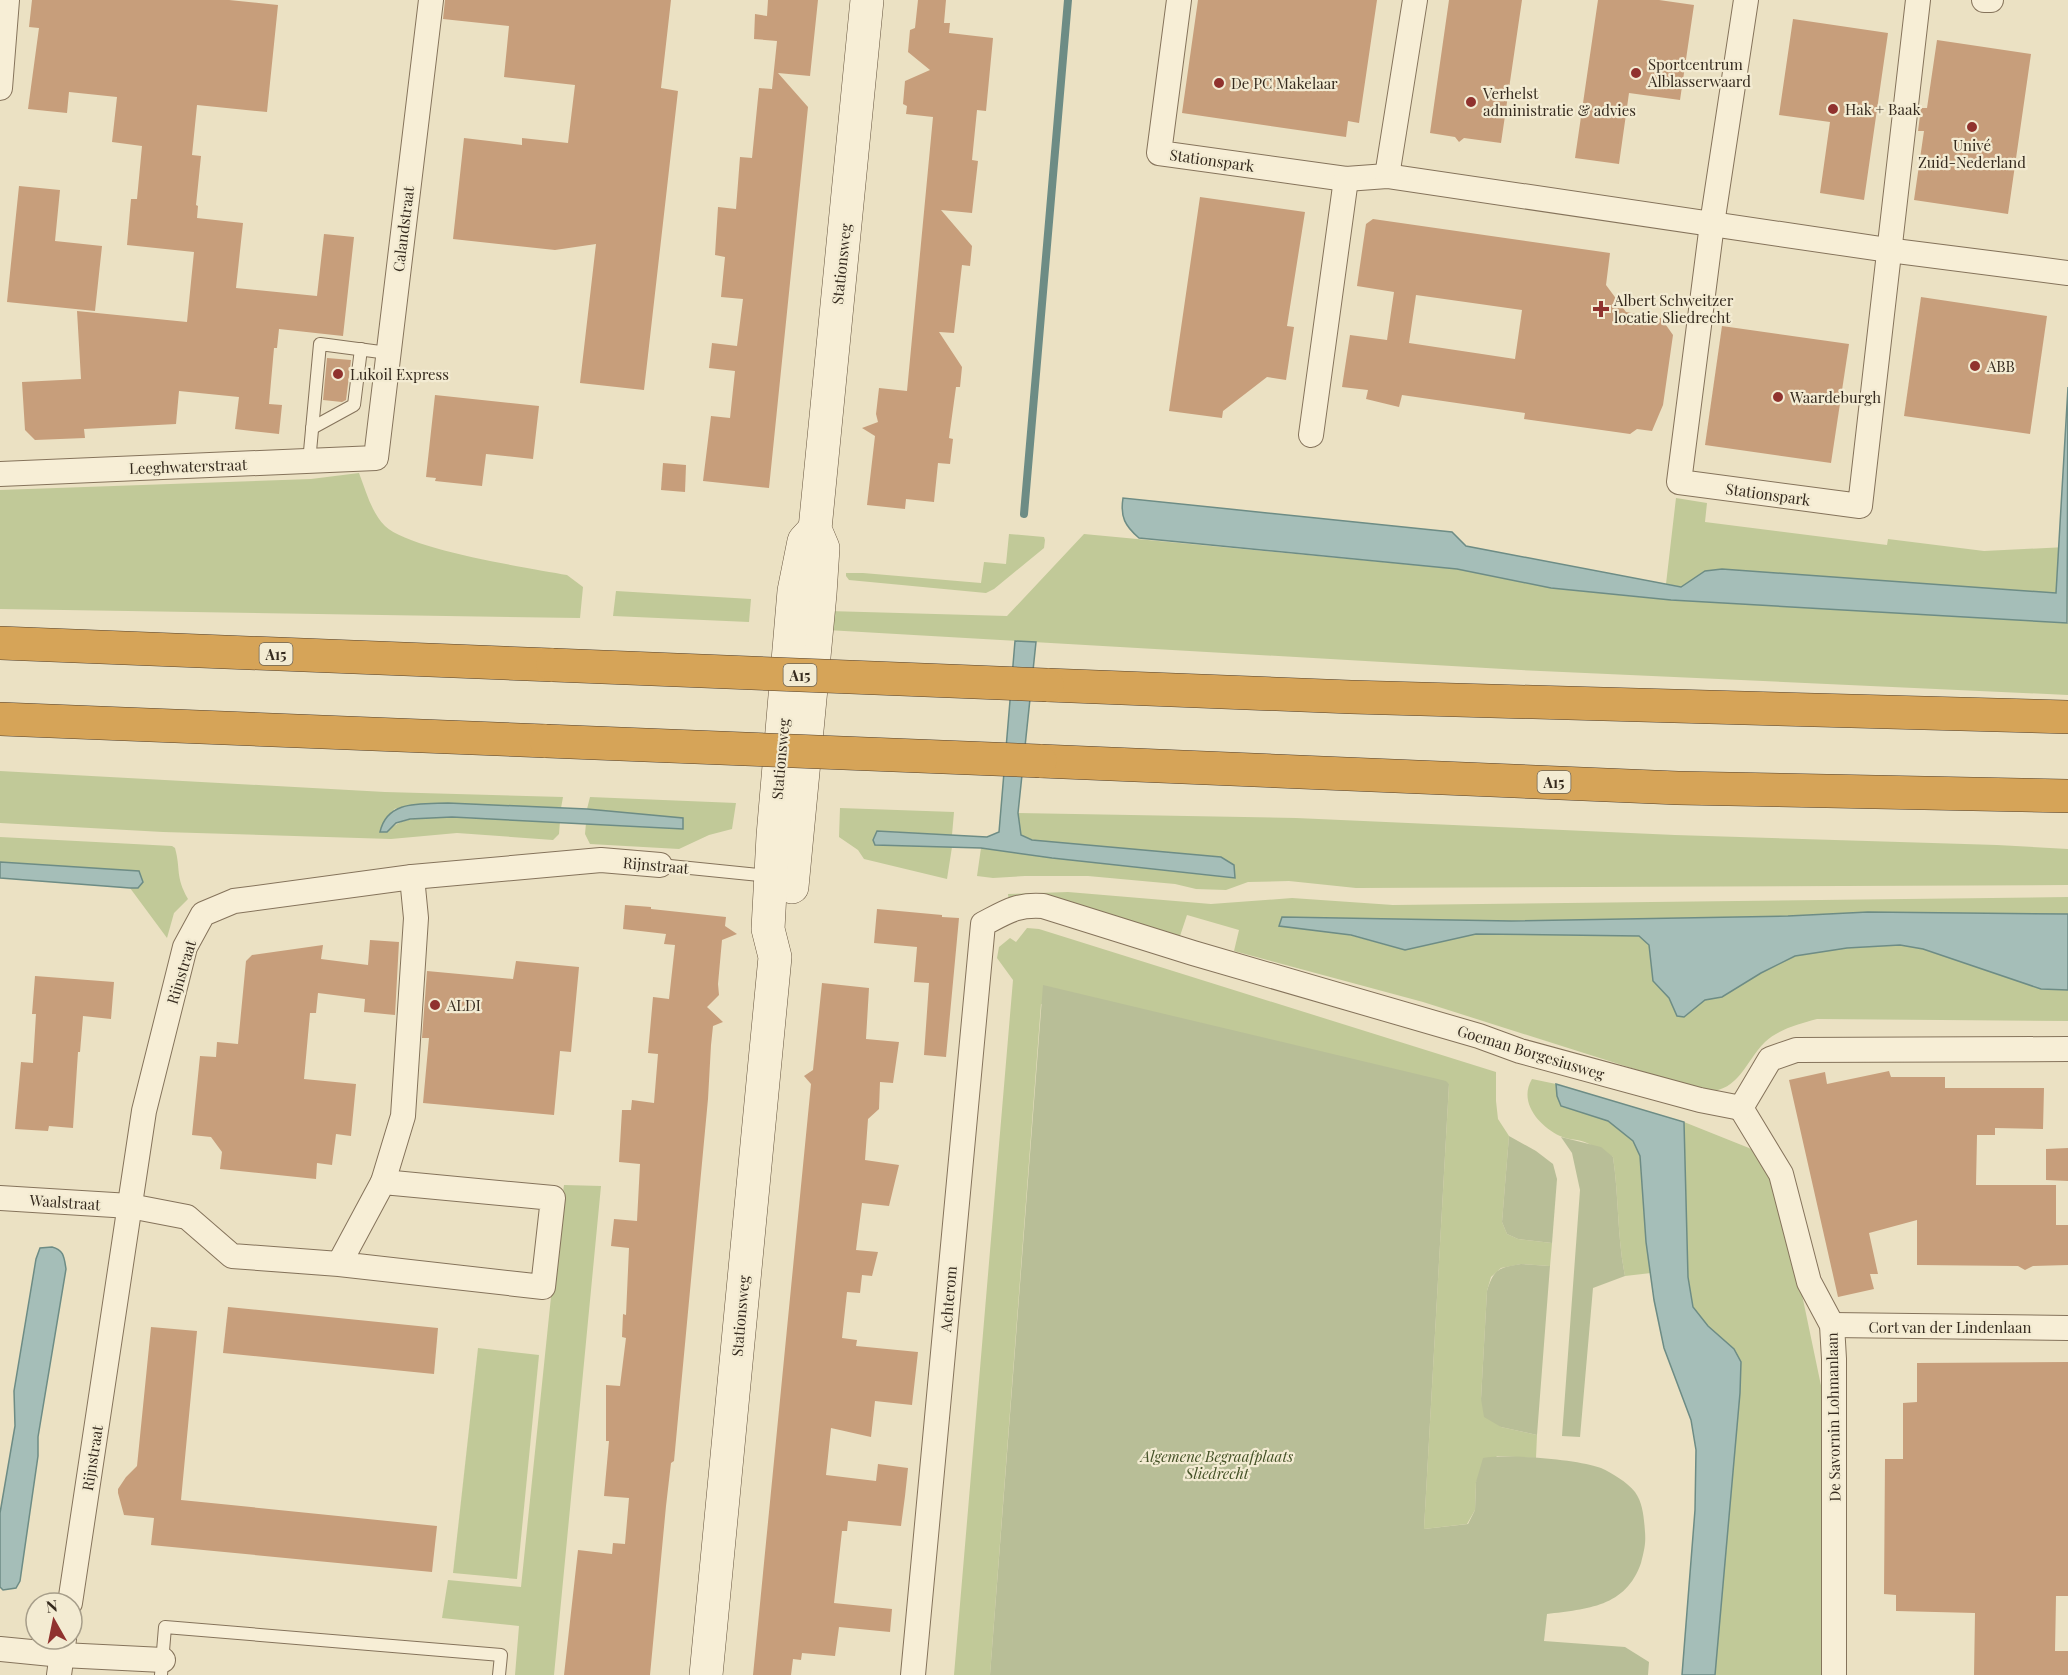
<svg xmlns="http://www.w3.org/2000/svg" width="2068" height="1675" viewBox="0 0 2068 1675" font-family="'Playfair Display',serif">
<rect width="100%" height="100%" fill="#ebe1c3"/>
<!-- green -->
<g fill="#c1c998">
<path d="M359,473C366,491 371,512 385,526C410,550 529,568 567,575L583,587L580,618L0,609V490L311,479Z"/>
<path d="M1676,498L1707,503L1705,522L1887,545L1888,539L1984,551L2066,547L2063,604L1682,587L1666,584Z"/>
<path d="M1009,534L1044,537L1045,540L1044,548L994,589L986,593L849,580L846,576V573H863L981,583L984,562L1006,564Z"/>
<path d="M1084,534L1457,569L1551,588L1671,600L2068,623V695L1521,670L827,630L828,611L1007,616Z"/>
<path d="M616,591L751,599L749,622L613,616Z"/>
<path d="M0,771L385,792L563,797L561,808L416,804L394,809L387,832C399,819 413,819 430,817L560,821L559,834L553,840L457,833L391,839L163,832L0,823Z"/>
<path d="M590,797L736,803L732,829L709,835L679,849L590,844L585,834L586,823L682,829V818L587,809Z"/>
<path d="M840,808L954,812L952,835L878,831L875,845L952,847L947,879L864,859L858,850L839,837Z"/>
<path d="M1018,813L1296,818L1675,835L1997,845L2068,849V885L1356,888L1289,881L1248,882L1226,890L1196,889L1175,884L1088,876H1025L993,878L977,876L981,848L1052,858L1235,878L1221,857L1032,840L1021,835Z"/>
<path d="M0,837L172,846L175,848C181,870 175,876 188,899L174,913L167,938L130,888H138L139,871L0,862Z"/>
<path d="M1068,892L1211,904L1292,898L1393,905L2068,897V914L1868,912L1788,916L1511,921L1282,917L1405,950L1476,934L1639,936L1649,945L1653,981L1669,998L1677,1016L1684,1017L1705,1000L1722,997L1761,973L1795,956L1847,948L1900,945L1923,949L2041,989L2068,990V1021L1817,1019C1799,1024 1779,1029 1765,1042C1745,1062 1740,1090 1707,1092L1423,1002L1234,951L1239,930L1187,915L1180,936L1042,897L1009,904L1008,894Z"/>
<path d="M1027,928L1039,929L1496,1072V1101L1498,1119L1509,1136L1502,1222L1507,1234L1518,1239L1552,1243L1550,1266L1521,1264L1501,1268L1491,1277L1487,1291L1481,1399L1501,1427L1537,1435L1536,1458L1497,1456L1476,1482L1475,1510L1467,1524L1424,1529L1449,1084L1041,1004L990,1675H954L1013,980L997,958L999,947L1010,938L1016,942Z"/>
<path d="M1532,1079L1556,1084L1557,1096L1561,1106L1608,1120L1633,1141L1640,1156L1646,1242L1651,1273L1625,1276C1617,1237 1619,1197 1613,1157C1604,1152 1596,1147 1587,1143C1579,1139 1568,1140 1560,1136C1539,1126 1518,1102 1532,1079Z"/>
<path d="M1684,1122L1749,1148L1768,1160L1777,1175L1828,1419L1825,1675H1715L1740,1393L1734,1349L1708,1326L1693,1307L1688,1277Z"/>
<path d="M564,1185L601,1186L554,1675H515L519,1626L442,1618L448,1580L521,1587L551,1297L553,1263Z"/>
<path d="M478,1348L539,1355L517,1579L453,1573Z"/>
</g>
<!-- cemetery -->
<g fill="#b8be97">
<path d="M1043,985L1446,1081L1449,1084L1424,1529L1468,1524L1475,1510L1476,1482L1483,1458C1509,1454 1576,1459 1601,1468C1612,1473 1627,1482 1635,1492C1643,1503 1644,1518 1645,1532C1646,1544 1644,1551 1641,1563C1626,1607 1587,1609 1547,1614L1544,1641L1625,1647L1649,1662L1648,1675H990Z"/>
<path d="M1509,1136L1536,1151L1553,1164L1557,1179L1552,1243L1518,1239L1507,1234L1502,1222Z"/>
<path d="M1561,1137L1601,1147L1613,1157C1619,1197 1617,1237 1625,1276L1593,1288L1580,1437L1562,1436L1580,1190L1572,1153Z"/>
<path d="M1521,1264L1550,1266L1537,1435L1501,1427L1484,1417L1481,1399L1487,1291C1494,1268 1499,1268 1521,1264Z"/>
</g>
<!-- water -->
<g fill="#a5beb8" stroke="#6d8c85" stroke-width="1.5">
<path d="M2068,387L2067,623L1671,600L1551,588L1457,569L1139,538C1125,526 1120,517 1123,498L1452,532L1466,546L1681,587L1705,571L1722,569L2056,593Z"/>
<path d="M1015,641L1036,642L1018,813L1021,835L1032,840L1221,857L1234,865L1235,878L1052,858L981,848L875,845L873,840L877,831L987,837L999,832Z"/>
<path d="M448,803L587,809L683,818V829L452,817L410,819L396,823L387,832H380C387,800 420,804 448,803Z"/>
<path d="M0,862L139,871L143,882L138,888H130L0,878Z"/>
<path d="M1868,912L2068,914V990L2041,989L1923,949L1900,945L1847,948L1795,956L1761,973L1722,997L1705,1000L1684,1017L1677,1016L1669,998L1653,981L1649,945L1639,936L1476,934L1405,950L1351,935L1279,926L1282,917L1511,921L1788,916Z"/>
<path d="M1556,1084L1684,1122L1688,1277L1693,1307L1708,1326L1734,1349L1741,1362L1740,1393L1715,1675H1682L1695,1510L1696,1450L1691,1420L1664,1348L1654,1300L1646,1242L1640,1156L1633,1141L1608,1121L1561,1106L1557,1096Z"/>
<path d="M52,1247C64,1250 64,1257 66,1269L38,1437V1456L20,1581L16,1588L3,1590L0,1587V1513L15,1426L14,1391L36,1259L40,1248Z"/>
</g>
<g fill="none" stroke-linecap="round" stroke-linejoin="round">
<!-- stream -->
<path stroke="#6d8c85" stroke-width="8" d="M1024,514L1068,0"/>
</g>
<!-- building -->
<g fill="#c79e7b" fill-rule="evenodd">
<path d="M32,0H229L278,5L267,112L197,105L192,155L201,156L196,205L198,206L197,218L243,223L236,288L317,296L324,234L354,237L343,336L279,329L277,348H274L269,404L282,405L279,434L235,429L239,397L179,391L176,424L84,429L85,438L35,440L25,430L22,382L81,379L77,311L187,322L194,252L127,245L131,199H137L142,146L112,142L117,97L69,92L67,113L28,109L39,28L29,27Z"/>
<path d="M445,0H671L661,88L678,91L644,390L580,383L596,244L555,250L453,239L464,138L522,145V138L568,143L575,85L504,77L509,26L443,19Z"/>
<path d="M768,0H818L810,76L778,73L808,107L769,488L703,481L711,416L730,418L735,371L709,368L712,343L737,346L743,299L721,297L725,257L715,255L718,207L736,209L740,157L752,158L759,88L772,89L777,41L754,39L755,14L767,16Z"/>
<path d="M918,0H946L944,23H950L949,33L993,38L986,111L977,110L972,160L978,161L972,213L941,210L972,246L970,266L962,265L954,333L939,332L962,367L960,387H956L949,438L953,439L950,464L938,463L934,502L906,499L905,509L867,505L875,436L862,428L878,422L876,414L879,388L907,391L933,117L906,114L907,106L903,104L905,81L930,70L908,52L910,30L915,28Z"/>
<path d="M1198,0H1377L1359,123L1348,121L1346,137L1182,113Z"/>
<path d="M1449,0H1522L1501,143L1464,138L1459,142L1455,137L1430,133Z"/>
<path d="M1598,0H1659L1694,5L1680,100L1629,93L1619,164L1575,158Z"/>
<path d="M1793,19L1888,33L1864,200L1820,193L1830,122L1779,115Z"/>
<path d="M1937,40L2031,54L2008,214L1914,200L1924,131H1918L1921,108H1927Z"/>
<path d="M19,186L60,190L55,241L102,246L95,311L7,302Z"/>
<path d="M1200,197L1305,212L1287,326L1294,327L1286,380L1267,377L1223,411L1222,418L1169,411Z"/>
<path d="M1373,219L1610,253L1606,285L1626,312L1661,318L1673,335L1663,405L1652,431L1637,429L1630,434L1524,419L1525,413L1402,395L1399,407L1366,399L1368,390L1342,387L1350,335L1387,340L1394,292L1357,286L1366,224ZM1416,295L1522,310L1515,359L1409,343Z"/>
<path d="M1921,297L2047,316L2030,434L1904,416Z"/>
<path d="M1722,326L1849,344L1831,463L1705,445Z"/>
<path d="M327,358L351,360L346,400L342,402L323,400Z"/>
<path d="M435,395L539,406L533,459L486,454L482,486L435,481L436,478L426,477Z"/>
<path d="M663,463L686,465L685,492L661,490Z"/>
<path d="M625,905L651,907V909L726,917L725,926L737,934L722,940L718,984L719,995L707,1007L723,1022L713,1026L711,1045L708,1099L674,1461L671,1463L666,1506L650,1675H564L578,1550L612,1554L613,1543L625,1544L629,1498L604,1496L609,1441H606V1385L620,1386L626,1338L622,1337L623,1314L626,1315L629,1248L611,1246L614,1219L637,1221L640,1164L619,1162L622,1110H631L632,1100L654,1103L658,1054L648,1053L653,997L669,999L675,945L664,944L666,934L623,929Z"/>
<path d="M877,909L942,915V917L959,918L946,1057L924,1055L929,983L914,982L917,947L874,943Z"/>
<path d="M370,940L399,942L395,1015L364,1012L365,999L318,993L316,1013H310L304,1079L356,1084L351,1136L336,1134L332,1165L317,1163L316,1179L220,1169L222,1152L211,1137L192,1135L200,1056L216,1057L217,1042L238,1044L246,961L252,955L323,945L321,959L368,965Z"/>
<path d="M516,961L579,967L571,1052L560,1051L554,1115L423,1103L429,1038H422L427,971L513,979Z"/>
<path d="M35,976L114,982L111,1019L83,1016L80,1052H78L73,1128L49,1126L48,1131L15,1129L21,1062L33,1063L36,1014H32Z"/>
<path d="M822,983L869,988L866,1039L899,1042L893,1083L880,1082L879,1109L868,1119L865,1160L899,1165L889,1206L862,1203L856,1250L878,1252L872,1276L862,1275L860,1293L847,1292L842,1338L857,1340L856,1346L918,1352L912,1405L875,1401L871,1437L831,1428L826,1475L876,1481L878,1464L908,1468L905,1496L901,1526L848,1521L847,1531H842L834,1603L892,1609L890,1632L839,1627L835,1656L802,1653L801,1660L793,1659L791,1675H753L811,1084L804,1076L813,1070Z"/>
<path d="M1889,1071L1891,1077H1945V1088H2044L2043,1129L1995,1128V1135H1977L1976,1185H2056V1225H2068V1265L2033,1266L2025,1270L2018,1266L1917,1265V1220L1869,1233L1878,1274H1870L1874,1289L1838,1297L1789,1080L1825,1072L1827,1084Z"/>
<path d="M2068,1148V1181L2046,1180V1149Z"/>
<path d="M228,1307L438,1328L434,1374L223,1353Z"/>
<path d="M151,1327L197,1331L181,1500L437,1526L432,1572L151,1545L154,1518L124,1515L118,1493V1489L126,1477L137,1466Z"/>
<path d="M2068,1362V1596H2056L2055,1651H2068V1675H1974L1975,1613L1896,1611V1595L1884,1594L1885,1459H1903V1403L1917,1402V1363Z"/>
</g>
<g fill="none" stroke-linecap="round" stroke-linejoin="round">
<defs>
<g id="lane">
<path d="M312,428L354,405L361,349"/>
<path d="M309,462L320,344L388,353"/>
<path d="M660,865L769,876"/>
<path d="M161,1675L165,1627L501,1655L499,1675"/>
</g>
<g id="street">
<path d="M1179,0L1159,153L1346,179L1387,176L1888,250L2068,273"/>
<path d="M1746,0L1712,224L1679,482L1860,506L1918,0"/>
<path d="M1984,0H1991"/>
<path d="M0,88L7,0"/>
<path d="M1387,176L1415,0"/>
<path d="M1311,435L1346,179"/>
<path d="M0,474L376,458L431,0"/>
<path d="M1741,1108L1781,1174L1809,1282L1832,1325L1834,1359V1675"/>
<path d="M383,1182L403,1116L416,918L412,877"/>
<path d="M0,1198L130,1206L187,1217L232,1256L339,1264L543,1287L553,1198L383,1182L339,1264"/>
<path d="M1832,1325L2068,1328"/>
<path d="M70,1603L144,1111L185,947L203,914L234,901L412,877L601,860L660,865"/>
<path d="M0,1649L62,1655L163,1660"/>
<path d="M59,1675L64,1639"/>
<path d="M913,1675L983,924C1006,912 1017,904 1043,906L1193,953L1479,1036L1520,1051L1700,1100L1741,1108L1770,1059L1796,1050L2068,1049"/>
</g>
<g id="secondary">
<path d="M792,887L820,594L823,548L815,529L867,0"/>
<path d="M706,1675L775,957L768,929L773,836L794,591L804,541L815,529"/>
</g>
<g id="highway">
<path d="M0,643L553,665"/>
<path d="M1047,685L1351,697L2068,717"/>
<path d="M0,719L546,741"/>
<path d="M1040,761L1678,788L2068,796"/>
</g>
</defs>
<!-- lane casing -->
<use href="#lane" stroke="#85735b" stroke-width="14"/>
<!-- street casing -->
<use href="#street" stroke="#85735b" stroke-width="26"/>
<!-- secondary casing -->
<use href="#secondary" stroke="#66543e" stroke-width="34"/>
<!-- highway casing -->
<use href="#highway" stroke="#52412f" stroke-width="34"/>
<!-- lane -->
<use href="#lane" stroke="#f7eed6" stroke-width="12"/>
<!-- street -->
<use href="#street" stroke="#f7eed6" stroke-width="24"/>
<!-- secondary -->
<use href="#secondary" stroke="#f7eed6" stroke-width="33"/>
<!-- highway -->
<use href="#highway" stroke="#d6a458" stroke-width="33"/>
<defs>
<g id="highway-bridge">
<path d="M553,665L1047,685"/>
<path d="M546,741L1040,761"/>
</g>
</defs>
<!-- highway-bridge casing -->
<use href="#highway-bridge" stroke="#52412f" stroke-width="34" stroke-linecap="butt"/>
<!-- highway-bridge -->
<use href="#highway-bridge" stroke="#d6a458" stroke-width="33"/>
</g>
<!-- markers -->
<g fill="#90322e" stroke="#f3ebd2" stroke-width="2">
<circle cx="1636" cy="73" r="6"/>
<circle cx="1219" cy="83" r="6"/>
<circle cx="1471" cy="102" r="6"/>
<circle cx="1833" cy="109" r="6"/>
<circle cx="1972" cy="127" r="6"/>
<path d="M1598 300h6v6h6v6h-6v6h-6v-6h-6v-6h6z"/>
<circle cx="1975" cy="366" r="6"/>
<circle cx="338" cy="374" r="6"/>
<circle cx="1778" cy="397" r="6"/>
<circle cx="435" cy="1005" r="6"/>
</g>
<g text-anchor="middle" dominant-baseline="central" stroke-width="4.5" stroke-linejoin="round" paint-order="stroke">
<!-- shield labels -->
<g fill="#f3ebd2" stroke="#6e6454" stroke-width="1.5">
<rect x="259.5" y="643" width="33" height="22" rx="4.5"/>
<rect x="783.5" y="664" width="33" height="22" rx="4.5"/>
<rect x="1537.5" y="771" width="33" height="22" rx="4.5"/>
</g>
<g font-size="14" font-weight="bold" fill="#352a1e">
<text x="276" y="654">A15</text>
<text x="800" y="675">A15</text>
<text x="1554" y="782">A15</text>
</g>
<!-- poi labels -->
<g font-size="15" fill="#352a1e" stroke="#f3ebd2" text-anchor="start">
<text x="1648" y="64">Sportcentrum<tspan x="1648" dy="17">Alblasserwaard</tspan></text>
<text x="1231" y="83">De PC Makelaar</text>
<text x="1483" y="93">Verhelst<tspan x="1483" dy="17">administratie &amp; advies</tspan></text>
<text x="1845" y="109">Hak + Baak</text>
<text x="1972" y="145" text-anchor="middle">Univé<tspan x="1972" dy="17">Zuid-Nederland</tspan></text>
<text x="1614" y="300">Albert Schweitzer<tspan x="1614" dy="17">locatie Sliedrecht</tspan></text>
<text x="1987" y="366">ABB</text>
<text x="350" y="374">Lukoil Express</text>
<text x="1790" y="397">Waardeburgh</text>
<text x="447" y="1005">ALDI</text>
</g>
<!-- street labels -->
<g font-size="15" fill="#352a1e" stroke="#f3ebd2">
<text transform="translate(1212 160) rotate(8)">Stationspark</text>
<text transform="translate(403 229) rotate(-83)">Calandstraat</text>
<text transform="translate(841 264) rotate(-84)">Stationsweg</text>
<text transform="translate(188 466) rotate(-2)">Leeghwaterstraat</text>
<text transform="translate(1768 494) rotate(8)">Stationspark</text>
<text transform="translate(780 759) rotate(-85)">Stationsweg</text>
<text transform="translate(656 865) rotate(5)">Rijnstraat</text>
<text transform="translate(181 972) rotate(-73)">Rijnstraat</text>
<text transform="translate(1531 1052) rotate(17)">Goeman Borgesiusweg</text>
<text transform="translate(65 1202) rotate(4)">Waalstraat</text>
<text transform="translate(948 1299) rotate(-85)">Achterom</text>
<text transform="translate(740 1316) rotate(-85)">Stationsweg</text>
<text x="1950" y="1327">Cort van der Lindenlaan</text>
<text transform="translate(1833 1417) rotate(-91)">De Savornin Lohmanlaan</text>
<text transform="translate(92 1458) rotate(-81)">Rijnstraat</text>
</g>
<!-- park labels -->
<g font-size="15" font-style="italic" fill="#445126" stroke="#f3ebd2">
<text x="1217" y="1456">Algemene Begraafplaats<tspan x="1217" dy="17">Sliedrecht</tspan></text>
</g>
</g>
<!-- north arrow -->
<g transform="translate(54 1621) rotate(351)"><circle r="28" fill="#f3ebd2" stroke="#a79e8a" stroke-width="1.5"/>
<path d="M0-4.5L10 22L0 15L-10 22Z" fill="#90322e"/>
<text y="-9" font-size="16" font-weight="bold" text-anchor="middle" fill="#352a1e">N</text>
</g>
</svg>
